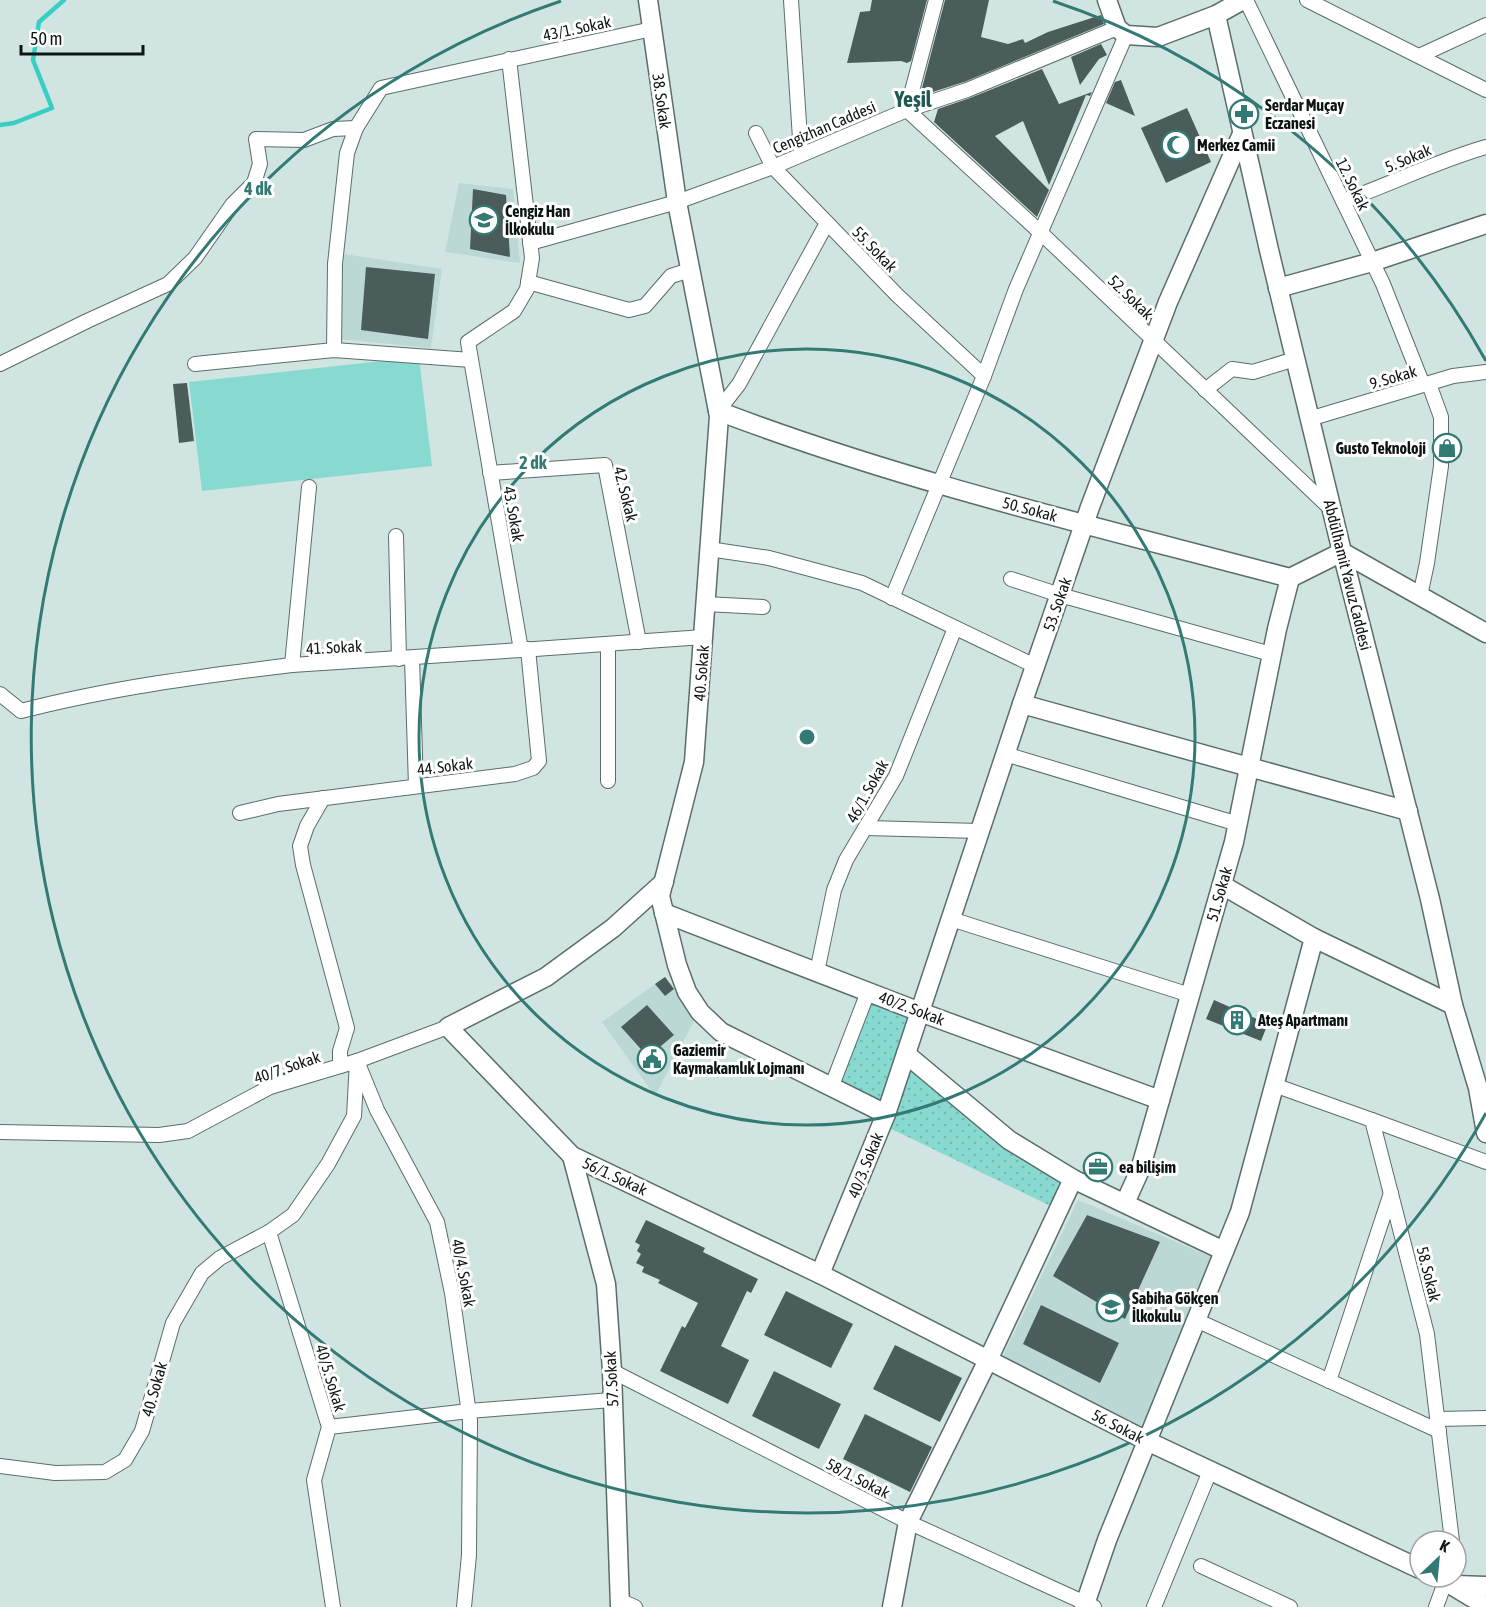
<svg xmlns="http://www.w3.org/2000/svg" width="1486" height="1607" font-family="'Asap Condensed',sans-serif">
<defs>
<pattern id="park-dots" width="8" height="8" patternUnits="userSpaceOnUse" patternTransform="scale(1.5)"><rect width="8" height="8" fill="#88dad1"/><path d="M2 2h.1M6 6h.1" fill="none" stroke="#74bab3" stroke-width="1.8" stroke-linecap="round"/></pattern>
</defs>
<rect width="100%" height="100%" fill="#d0e5e2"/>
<g fill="#bbd8d4">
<path d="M459,183L513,189L520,263L445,252Z"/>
<path d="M344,254L442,269L431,348L338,339Z"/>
<path d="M665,977L695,1019L655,1096L602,1022Z"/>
<path d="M1078,1200L1216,1259L1145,1429L1003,1356Z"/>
</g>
<path fill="#88dad1" d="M419,357L432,466L202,491L189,382Z"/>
<path fill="url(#park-dots)" d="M868,992L920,1012L906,1054L1073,1179L1059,1210L881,1124L886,1114L831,1088Z"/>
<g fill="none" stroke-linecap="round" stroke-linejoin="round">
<path stroke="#37cfc3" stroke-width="4.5" d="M0,125L14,123L52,108L33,60L39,22L64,0"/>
</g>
<g fill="#4b5d5b">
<path d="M872,0H927L911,61L907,63L901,61L847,63L860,12L870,11Z"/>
<path d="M945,0H989L981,37L1008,44L1023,39L1025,43L1048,32L1101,15L1104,24L964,82L920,96Z"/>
<path d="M1101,44L1107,55L1099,59L1080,85L1071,57Z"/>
<path d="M1042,69L1059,104L1092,92L1090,96L1086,95L1049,185L1023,121L995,136L1049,190L1037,217L934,122L938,109L970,98Z"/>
<path d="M1121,80L1135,116L1106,103L1115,82Z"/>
<path d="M1187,108L1211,162L1166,183L1141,128Z"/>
<path d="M473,189L506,195L510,257L470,249Z"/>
<path d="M366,267L435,274L428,339L361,330Z"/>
<path d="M187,383L194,441L179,443L173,384Z"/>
<path d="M665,977L674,989L665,996L655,984Z"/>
<path d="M1214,1000L1257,1019L1260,1017L1269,1021L1261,1041L1206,1019Z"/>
<path d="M647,1005L674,1035L648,1057L621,1027Z"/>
<path d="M1087,1215L1160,1242L1125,1319L1053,1276Z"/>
<path d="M646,1220L705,1248L703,1252L758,1279L751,1293L747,1291L721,1346L749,1360L728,1404L660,1371L682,1326L685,1328L698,1303L658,1283L660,1280L642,1272L644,1267L636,1263L641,1254L637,1251L640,1245L635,1242Z"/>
<path d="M786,1291L853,1324L831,1368L764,1335Z"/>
<path d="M1041,1305L1119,1343L1100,1383L1023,1344Z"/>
<path d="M895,1345L962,1378L940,1422L873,1389Z"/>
<path d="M774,1371L841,1404L819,1449L752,1416Z"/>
<path d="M865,1414L932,1447L910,1492L843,1459Z"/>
</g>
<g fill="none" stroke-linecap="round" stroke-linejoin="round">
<g stroke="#5a6d6b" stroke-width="16">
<g id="street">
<path d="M791,0L801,154"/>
<path d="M936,0L907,110L1041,233L1331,509"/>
<path d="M1246,0L1383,284L1423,385"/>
<path d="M1307,0L1486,90"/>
<path d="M1419,56L1486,25"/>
<path d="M509,59L532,258L527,289L514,311L468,342L521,650L703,637"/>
<path d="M756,133L773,167L897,295L984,376"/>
<path d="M1343,201C1391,184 1437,161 1486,147"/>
<path d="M530,243L677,202L773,167L907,110L967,90L1117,28"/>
<path d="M528,282L629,310L645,306L671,276L690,270"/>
<path d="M334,350L335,264L347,153L356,128L381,88L652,29"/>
<path d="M0,364L87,321L168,284L195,258L232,205L254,183L260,164L256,139L304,140L333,129L356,128"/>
<path d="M195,364L334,350L471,360"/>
<path d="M1205,390L1232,369L1253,372L1295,359"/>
<path d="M718,411L739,384L827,223"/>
<path d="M1309,419L1453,376L1486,372"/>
<path d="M490,473L605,465L639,642"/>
<path d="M309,487L292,665L521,650"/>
<path d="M396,536L399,659"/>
<path d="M709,549L769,558L862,583L1035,666"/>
<path d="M1011,579L1060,595L1271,654"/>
<path d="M1420,596L1427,563L1441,466V417L1429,384"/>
<path d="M892,598L984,376L1016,289L1126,35"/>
<path d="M705,604L763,607"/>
<path d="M412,658L416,786"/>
<path d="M0,694L21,711C110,688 201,676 292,665"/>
<path d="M1005,754L1238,824"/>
<path d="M608,781V644"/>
<path d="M323,798L307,826L300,846L303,865L347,1028L340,1051V1066"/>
<path d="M240,813L278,804L515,774L533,768L539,761L528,649"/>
<path d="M866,828L980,831"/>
<path d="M951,919L1190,995"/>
<path d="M817,972L834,890L846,860L896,776L955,628"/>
<path d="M359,1066L377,1110L437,1222L452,1293L470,1421L469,1555L464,1607"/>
<path d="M1274,1085L1372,1120L1427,1334L1452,1541"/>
<path d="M831,1088L868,992"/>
<path d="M1372,1120L1486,1162"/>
<path d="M0,1132L159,1135L188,1131L270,1087L357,1061L448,1027"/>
<path d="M269,1232L329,1427L314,1480L333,1607"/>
<path d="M1196,1320L1439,1431"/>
<path d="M612,1371L908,1522L1094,1607"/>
<path d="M1329,1381L1391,1193"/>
<path d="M1437,1419L1486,1418"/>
<path d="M329,1427L469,1411L612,1400"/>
<path d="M0,1466L55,1473L105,1472L125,1460L142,1431L173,1323L202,1273L220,1258L269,1232L293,1215L328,1164L354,1116L357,1061"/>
<path d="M1201,1566L1290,1607"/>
<path d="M621,1601L635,1607"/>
<path d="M1154,1607L1210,1471"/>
<path d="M1436,1607L1447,1577"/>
</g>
</g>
<g stroke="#5a6d6b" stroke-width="21">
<g id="secondary">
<path d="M648,0L677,202L719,416L694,762L660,896L677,965L687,992L700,1012L721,1032L886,1114L820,1274"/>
<path d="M1107,0L1117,28L1126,35L1158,37L1216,15L1243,0"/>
<path d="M1216,15L1269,250L1342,552L1430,899L1453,1005L1478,1088L1486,1133"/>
<path d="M1242,134L1168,302L1090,507L1022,704L1408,811"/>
<path d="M1278,288L1372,262L1486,224"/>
<path d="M718,411C904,482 1098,527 1290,578L1342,552L1486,633"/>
<path d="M664,882L613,928L546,977L448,1027L572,1156L820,1274L1147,1441L1420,1569"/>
<path d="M1222,885L1314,938"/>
<path d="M664,913L920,1012L1160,1100"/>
<path d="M906,1054L1009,1140L1073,1179"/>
<path d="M886,1114L1022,704"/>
<path d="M572,1156L606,1284L612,1371L620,1607"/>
<path d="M1125,1203L1140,1170L1234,842L1277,629L1290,578"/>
<path d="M1438,1577L1486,1606"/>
<path d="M1455,1585L1486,1586"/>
<path d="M892,1607L908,1522L988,1360L1073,1179L1224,1251"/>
<path d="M1084,1607L1107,1540L1240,1212L1314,938L1453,1005"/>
</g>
</g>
<use href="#street" stroke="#fff" stroke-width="14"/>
<use href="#secondary" stroke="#fff" stroke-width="18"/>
</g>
<g fill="none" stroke="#337a74" stroke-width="3">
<circle cx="807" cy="737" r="388"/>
<path d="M1486 1113A776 776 0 1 1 561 1M1053 1A776 776 0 0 1 1486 361"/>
</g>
<defs>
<g id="pharmacy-ring" transform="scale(1.5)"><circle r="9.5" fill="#fff" stroke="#337a74" stroke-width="1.5"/><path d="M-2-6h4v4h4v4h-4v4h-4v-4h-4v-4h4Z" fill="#337a74"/></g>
<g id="mosque-ring" transform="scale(1.5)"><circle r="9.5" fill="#fff" stroke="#337a74" stroke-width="1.5"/><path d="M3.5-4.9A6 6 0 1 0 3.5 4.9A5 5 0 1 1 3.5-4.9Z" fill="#337a74"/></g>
<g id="school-ring" transform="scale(1.5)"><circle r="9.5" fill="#fff" stroke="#337a74" stroke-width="1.5"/><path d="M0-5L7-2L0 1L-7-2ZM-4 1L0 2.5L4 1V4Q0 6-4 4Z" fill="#337a74"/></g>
<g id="shop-ring" transform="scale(1.5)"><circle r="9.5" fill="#fff" stroke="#337a74" stroke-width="1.5"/><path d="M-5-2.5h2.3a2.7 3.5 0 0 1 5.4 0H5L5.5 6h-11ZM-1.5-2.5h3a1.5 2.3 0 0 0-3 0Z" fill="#337a74"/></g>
<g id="building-ring" transform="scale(1.5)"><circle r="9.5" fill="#fff" stroke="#337a74" stroke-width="1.5"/><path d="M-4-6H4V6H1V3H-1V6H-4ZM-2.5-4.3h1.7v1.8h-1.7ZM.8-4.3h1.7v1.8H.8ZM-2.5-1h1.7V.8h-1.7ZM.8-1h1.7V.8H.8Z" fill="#337a74"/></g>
<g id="civic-ring" transform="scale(1.5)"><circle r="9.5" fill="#fff" stroke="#337a74" stroke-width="1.5"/><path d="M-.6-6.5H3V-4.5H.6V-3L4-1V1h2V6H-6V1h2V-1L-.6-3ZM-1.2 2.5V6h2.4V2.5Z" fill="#337a74"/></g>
<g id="office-ring" transform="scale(1.5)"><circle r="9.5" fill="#fff" stroke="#337a74" stroke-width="1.5"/><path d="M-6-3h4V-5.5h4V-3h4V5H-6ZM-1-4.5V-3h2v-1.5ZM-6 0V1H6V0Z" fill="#337a74"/></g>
</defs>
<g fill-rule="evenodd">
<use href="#pharmacy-ring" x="1244" y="114"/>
<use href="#mosque-ring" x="1176" y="145"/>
<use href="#school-ring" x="484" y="220"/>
<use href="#shop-ring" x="1447" y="448"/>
<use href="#building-ring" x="1237" y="1020"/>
<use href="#civic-ring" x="652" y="1059"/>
<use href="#office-ring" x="1098" y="1167"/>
<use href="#school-ring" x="1111" y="1307"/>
</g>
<g text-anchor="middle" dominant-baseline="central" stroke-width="6" stroke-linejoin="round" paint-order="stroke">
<g font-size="16" fill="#0d1514" stroke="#fff">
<text transform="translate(577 28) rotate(-12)">43/1. Sokak</text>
<text transform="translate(662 101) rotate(82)">38. Sokak</text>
<text transform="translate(824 127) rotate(-23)">Cengizhan Caddesi</text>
<text transform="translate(1408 158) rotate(-23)">5. Sokak</text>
<text transform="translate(1353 184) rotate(64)">12. Sokak</text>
<text transform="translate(875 249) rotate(46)">55. Sokak</text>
<text transform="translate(1131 297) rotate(44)">52. Sokak</text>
<text transform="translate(1393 377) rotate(-16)">9. Sokak</text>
<text transform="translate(626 494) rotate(76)">42. Sokak</text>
<text transform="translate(1030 509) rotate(15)">50. Sokak</text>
<text transform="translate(514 514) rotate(80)">43. Sokak</text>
<text transform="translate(1348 575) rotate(76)">Abdülhamit Yavuz Caddesi</text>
<text transform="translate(1057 604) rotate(-71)">53. Sokak</text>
<text transform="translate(334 647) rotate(-3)">41. Sokak</text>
<text transform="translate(701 673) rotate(-86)">40. Sokak</text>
<text transform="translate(445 766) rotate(-7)">44. Sokak</text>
<text transform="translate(867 791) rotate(-61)">46/1. Sokak</text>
<text transform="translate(1219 894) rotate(-74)">51. Sokak</text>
<text transform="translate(912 1008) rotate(21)">40/2. Sokak</text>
<text transform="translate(287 1067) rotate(-19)">40/7. Sokak</text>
<text transform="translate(865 1165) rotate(-68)">40/3. Sokak</text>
<text transform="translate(615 1176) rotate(25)">56/1. Sokak</text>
<text transform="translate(464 1273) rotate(79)">40/4. Sokak</text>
<text transform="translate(1429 1274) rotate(76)">58. Sokak</text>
<text transform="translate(331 1378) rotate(73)">40/5. Sokak</text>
<text transform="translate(611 1379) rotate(-93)">57. Sokak</text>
<text transform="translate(154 1389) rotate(-74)">40. Sokak</text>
<text transform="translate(1118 1426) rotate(27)">56. Sokak</text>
<text transform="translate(858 1478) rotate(27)">58/1. Sokak</text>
</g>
<g font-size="16" font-weight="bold" fill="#0d1514" stroke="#fff" text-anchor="start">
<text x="1265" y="105">Serdar Muçay<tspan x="1265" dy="18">Eczanesi</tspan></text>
<text x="1197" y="145">Merkez Camii</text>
<text x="505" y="211">Cengiz Han<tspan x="505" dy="18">İlkokulu</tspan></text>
<text x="1426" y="448" text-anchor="end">Gusto Teknoloji</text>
<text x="1258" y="1020">Ateş Apartmanı</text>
<text x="673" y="1050">Gaziemir<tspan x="673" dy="18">Kaymakamlık Lojmanı</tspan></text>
<text x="1119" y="1167">ea bilişim</text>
<text x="1132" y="1298">Sabiha Gökçen<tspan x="1132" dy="18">İlkokulu</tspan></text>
</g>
<g font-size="22" font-weight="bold" fill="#1f5954" stroke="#fff">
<text x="913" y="99">Yeşil</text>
</g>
</g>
<circle cx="807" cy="737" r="9" fill="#337a74" stroke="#fff" stroke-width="3"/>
<g font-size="18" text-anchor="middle" font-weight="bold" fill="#337a74" stroke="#fff" stroke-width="6" stroke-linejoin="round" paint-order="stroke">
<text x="258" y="195">4 dk</text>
<text x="533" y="469">2 dk</text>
</g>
<g transform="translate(1438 1559) rotate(26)"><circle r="28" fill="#ffffff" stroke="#9ea1a1" stroke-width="1.5"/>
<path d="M0-4.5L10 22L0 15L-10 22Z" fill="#337a74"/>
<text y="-9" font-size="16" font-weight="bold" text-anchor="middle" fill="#0d1514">K</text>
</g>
<path d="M21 45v9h122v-9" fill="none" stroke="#0d1514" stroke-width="3"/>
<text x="30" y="45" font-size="18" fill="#0d1514" stroke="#ffffff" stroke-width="4.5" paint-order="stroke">50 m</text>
</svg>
